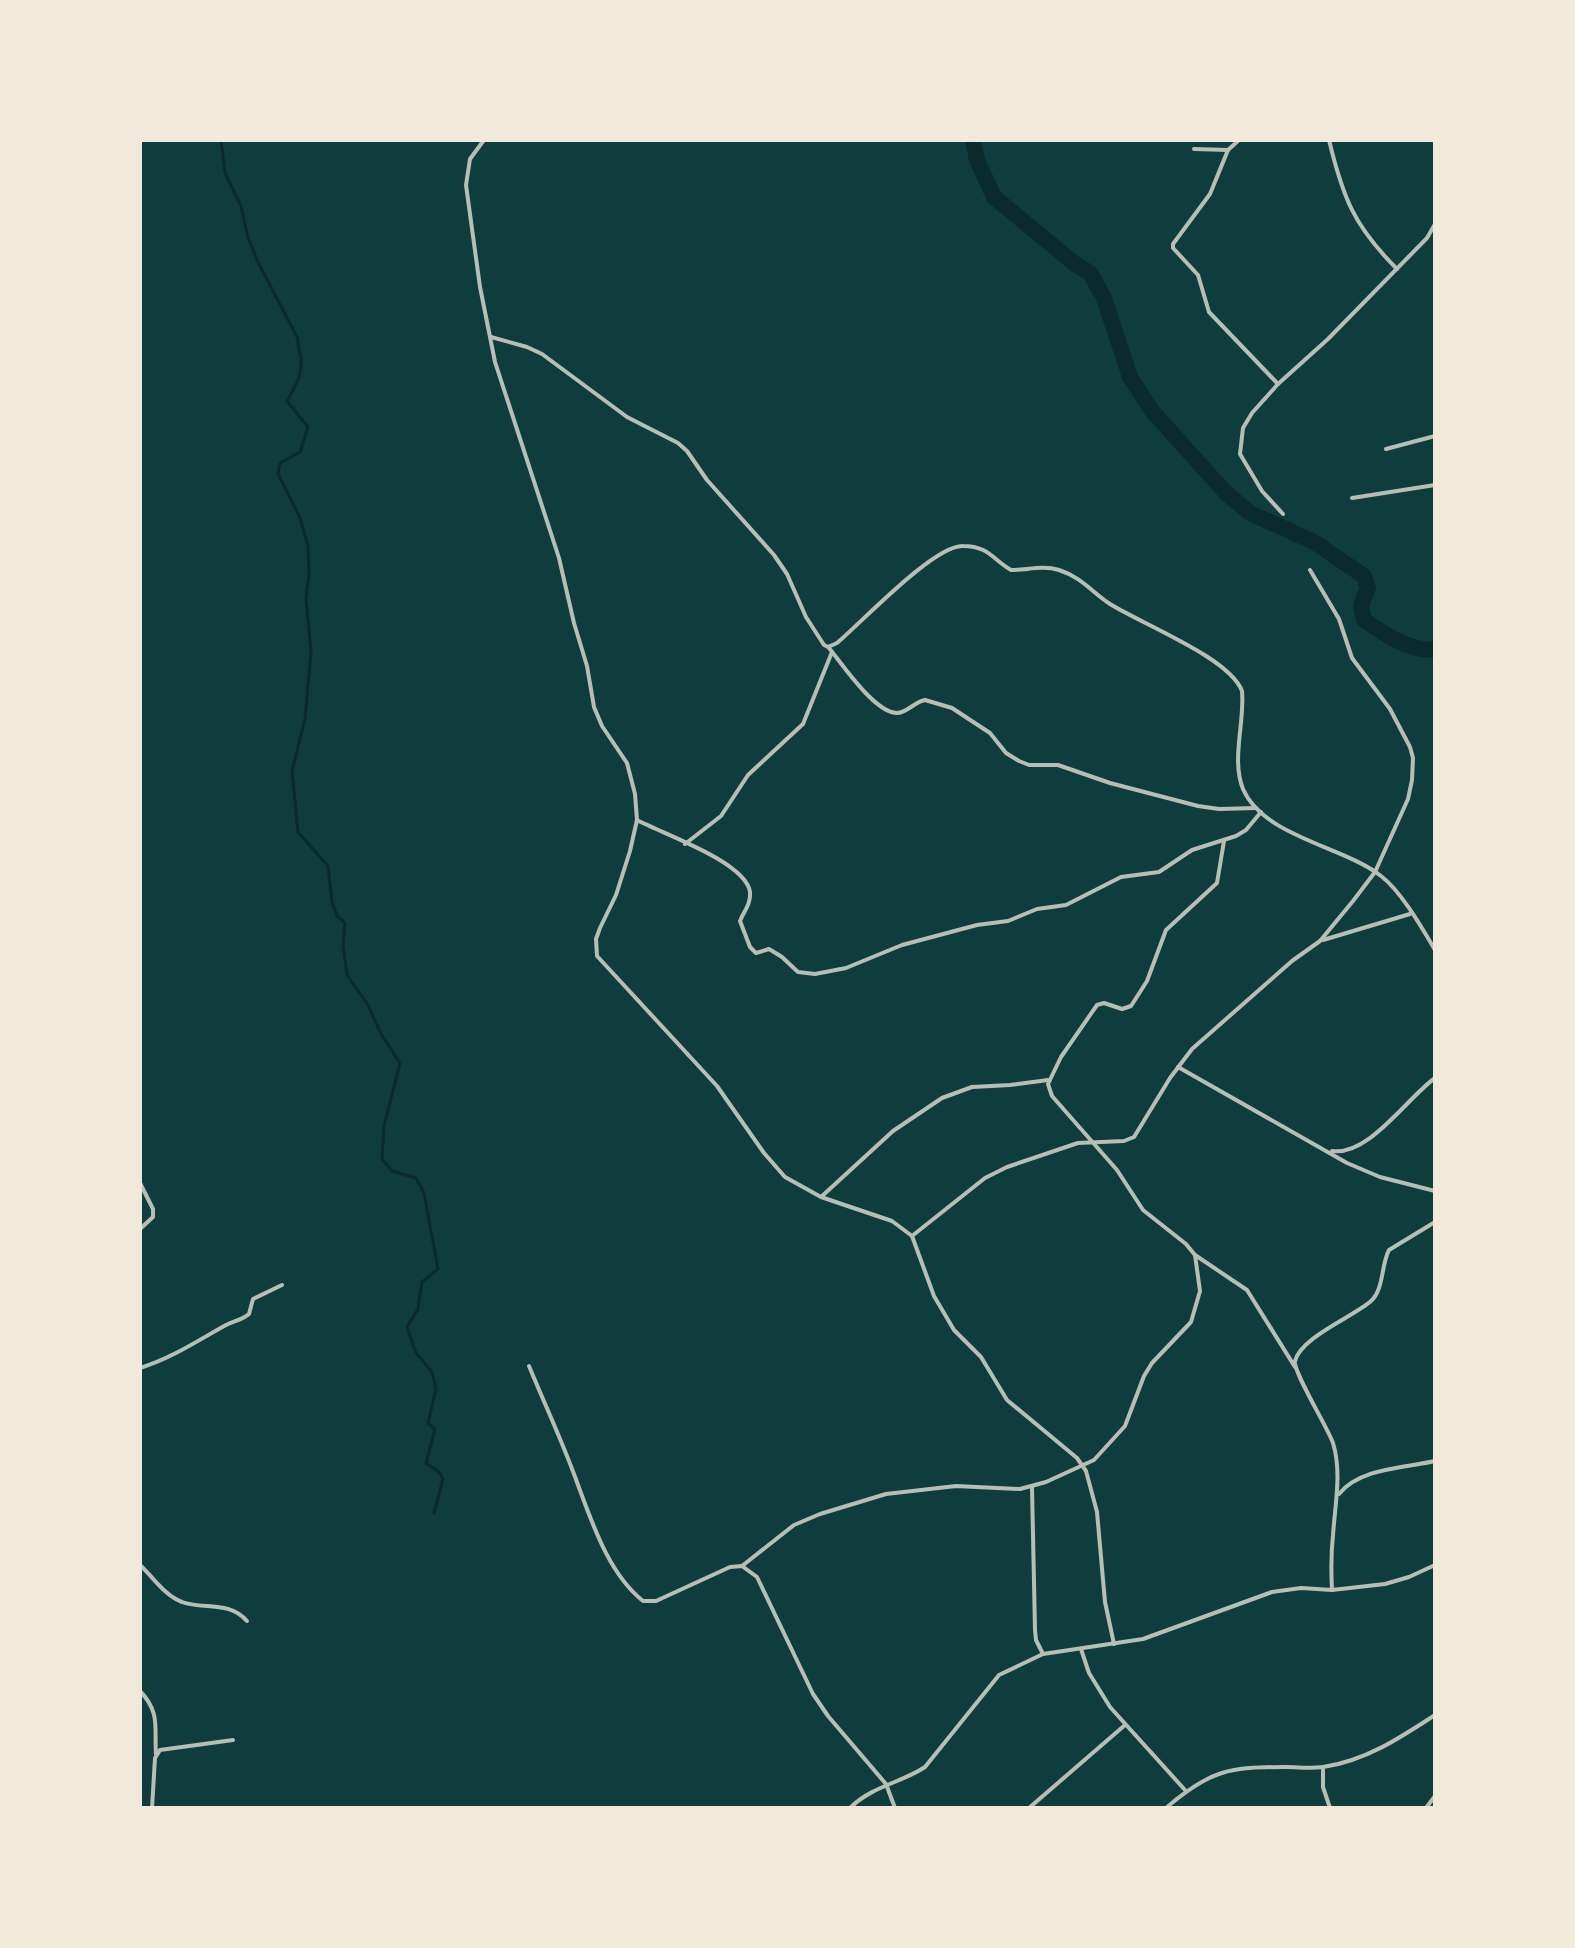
<svg xmlns="http://www.w3.org/2000/svg" width="1575" height="1948" font-family="'Open Sans',sans-serif">
<rect width="100%" height="100%" fill="#0f3d3e"/>
<g fill="none" stroke-linecap="round" stroke-linejoin="round">
<path stroke="#0a2a2b" stroke-width="3" d="M221,140L225,173L241,206L248,238L258,262L298,339C297,346 300,351 301,358C303,374 295,387 287,401L308,427L300,452L280,463L278,474L300,518L308,546L309,573L306,599L311,652L305,719L292,771L298,832L328,866L332,902L337,916L345,923L343,946L347,975L368,1005L381,1034L400,1063L384,1126L382,1159L392,1171L416,1178L424,1193L438,1269L422,1282L418,1309L407,1327L416,1353L432,1372L436,1389L428,1423L435,1429L426,1463L440,1473L443,1479L434,1513"/>
<path stroke="#0a2a2b" stroke-width="16" d="M973,140L977,160L994,197L1075,264L1090,273L1104,298L1130,377L1152,411L1226,493L1250,513L1314,542L1364,576L1368,588L1361,605L1364,620C1383,633 1411,653 1435,649"/>
<g stroke="#b8beb3" stroke-width="4">
<path d="M484,140L470,159L466,185L480,287L495,362L559,558L574,623L587,666L594,707L602,726L627,763L635,794L637,820L630,851L616,895L600,928L596,939L597,956L717,1086L764,1153L785,1177L821,1197L892,1221L912,1236L934,1296L954,1330L981,1357L1007,1400L1077,1458L1086,1471L1097,1512L1105,1602L1114,1644"/>
<path d="M1329,140C1343,198 1354,226 1397,269"/>
<path d="M1194,149L1228,150L1239,140"/>
<path d="M1228,150L1210,194L1173,244V248L1198,275L1209,312L1278,384"/>
<path d="M491,337L527,347L542,354L627,417L678,443L687,451L707,480L774,555L787,574L806,617L824,645L828,647L837,643C862,622 934,545 963,546C989,546 993,560 1011,570C1027,570 1043,565 1059,570C1081,577 1092,592 1110,604C1142,624 1230,658 1242,691C1245,722 1231,759 1243,789C1264,837 1343,846 1381,876C1401,891 1422,928 1435,950"/>
<path d="M1386,449L1435,436"/>
<path d="M1352,498L1435,485"/>
<path d="M1283,514L1262,491L1240,454L1243,428L1252,413L1278,384L1328,339L1427,238L1435,224"/>
<path d="M829,648C842,664 875,713 897,713C907,713 914,702 925,700L952,708L990,733L1006,753L1019,761L1029,765H1058L1110,783L1198,806L1219,809L1256,808"/>
<path d="M637,820C663,834 746,862 750,892C751,904 744,911 740,921L750,947L756,953L769,949L782,957L798,972L815,974L846,968L902,945L977,925L1008,921L1037,909L1066,905L1121,877L1159,872L1192,850L1236,836L1246,830L1261,812"/>
<path d="M685,844L721,816L748,775L803,724L832,652"/>
<path d="M1323,940L1410,914"/>
<path d="M1178,1067L1347,1163L1380,1177L1435,1191"/>
<path d="M1332,1151C1369,1156 1407,1098 1435,1078"/>
<path d="M140,1183L153,1209V1217L140,1229"/>
<path d="M821,1197L893,1131L942,1098L972,1087L1010,1085L1048,1080"/>
<path d="M912,1236L985,1178L1007,1167L1078,1143L1124,1141L1134,1137L1170,1078L1192,1049L1292,961L1320,941L1353,901L1375,872L1408,799L1412,780L1413,758L1410,747L1390,709L1352,658L1339,619L1310,570"/>
<path d="M1195,1255L1247,1290L1295,1367"/>
<path d="M529,1366C545,1405 564,1445 578,1485C593,1525 609,1574 643,1601H656L730,1567L742,1566L757,1577L813,1694L828,1716L886,1784L895,1808"/>
<path d="M140,1368C172,1358 197,1341 226,1325C234,1321 242,1320 249,1314L253,1299L282,1285"/>
<path d="M1032,1487L1035,1630L1036,1640L1043,1654"/>
<path d="M1339,1494C1360,1468 1404,1468 1435,1461"/>
<path d="M140,1565C153,1577 165,1596 182,1602C203,1610 229,1600 247,1621"/>
<path d="M742,1566L794,1525L820,1514L886,1494L956,1486L1020,1489L1046,1482L1094,1460L1125,1426L1144,1376L1152,1363L1191,1322L1200,1291L1195,1255L1186,1244L1143,1210L1117,1170L1052,1096L1048,1084L1061,1057L1097,1005L1104,1003L1122,1009L1131,1006L1147,981L1166,930L1217,883L1224,841"/>
<path d="M1332,1590C1331,1571 1331,1553 1333,1535C1335,1505 1342,1472 1333,1443C1328,1428 1292,1370 1295,1361C1301,1337 1353,1317 1371,1301C1384,1289 1381,1265 1389,1250L1435,1222"/>
<path d="M1081,1649L1089,1673L1110,1707L1185,1790"/>
<path d="M140,1691C161,1713 154,1728 156,1754"/>
<path d="M1323,1767V1787L1330,1808"/>
<path d="M152,1808L155,1758L160,1750L233,1740"/>
<path d="M850,1808C872,1786 901,1783 925,1767L999,1675L1043,1654L1143,1639L1272,1592L1301,1588L1332,1590L1385,1584L1409,1577L1435,1565"/>
<path d="M1029,1808L1125,1725"/>
<path d="M1166,1808C1210,1770 1229,1767 1286,1767C1298,1767 1311,1769 1323,1767C1365,1761 1400,1738 1435,1715"/>
<path d="M1426,1808L1435,1796"/>
</g>
</g>
<rect width="1575" height="1948" fill="none" stroke="#f1e9da" stroke-width="284"/>
</svg>
